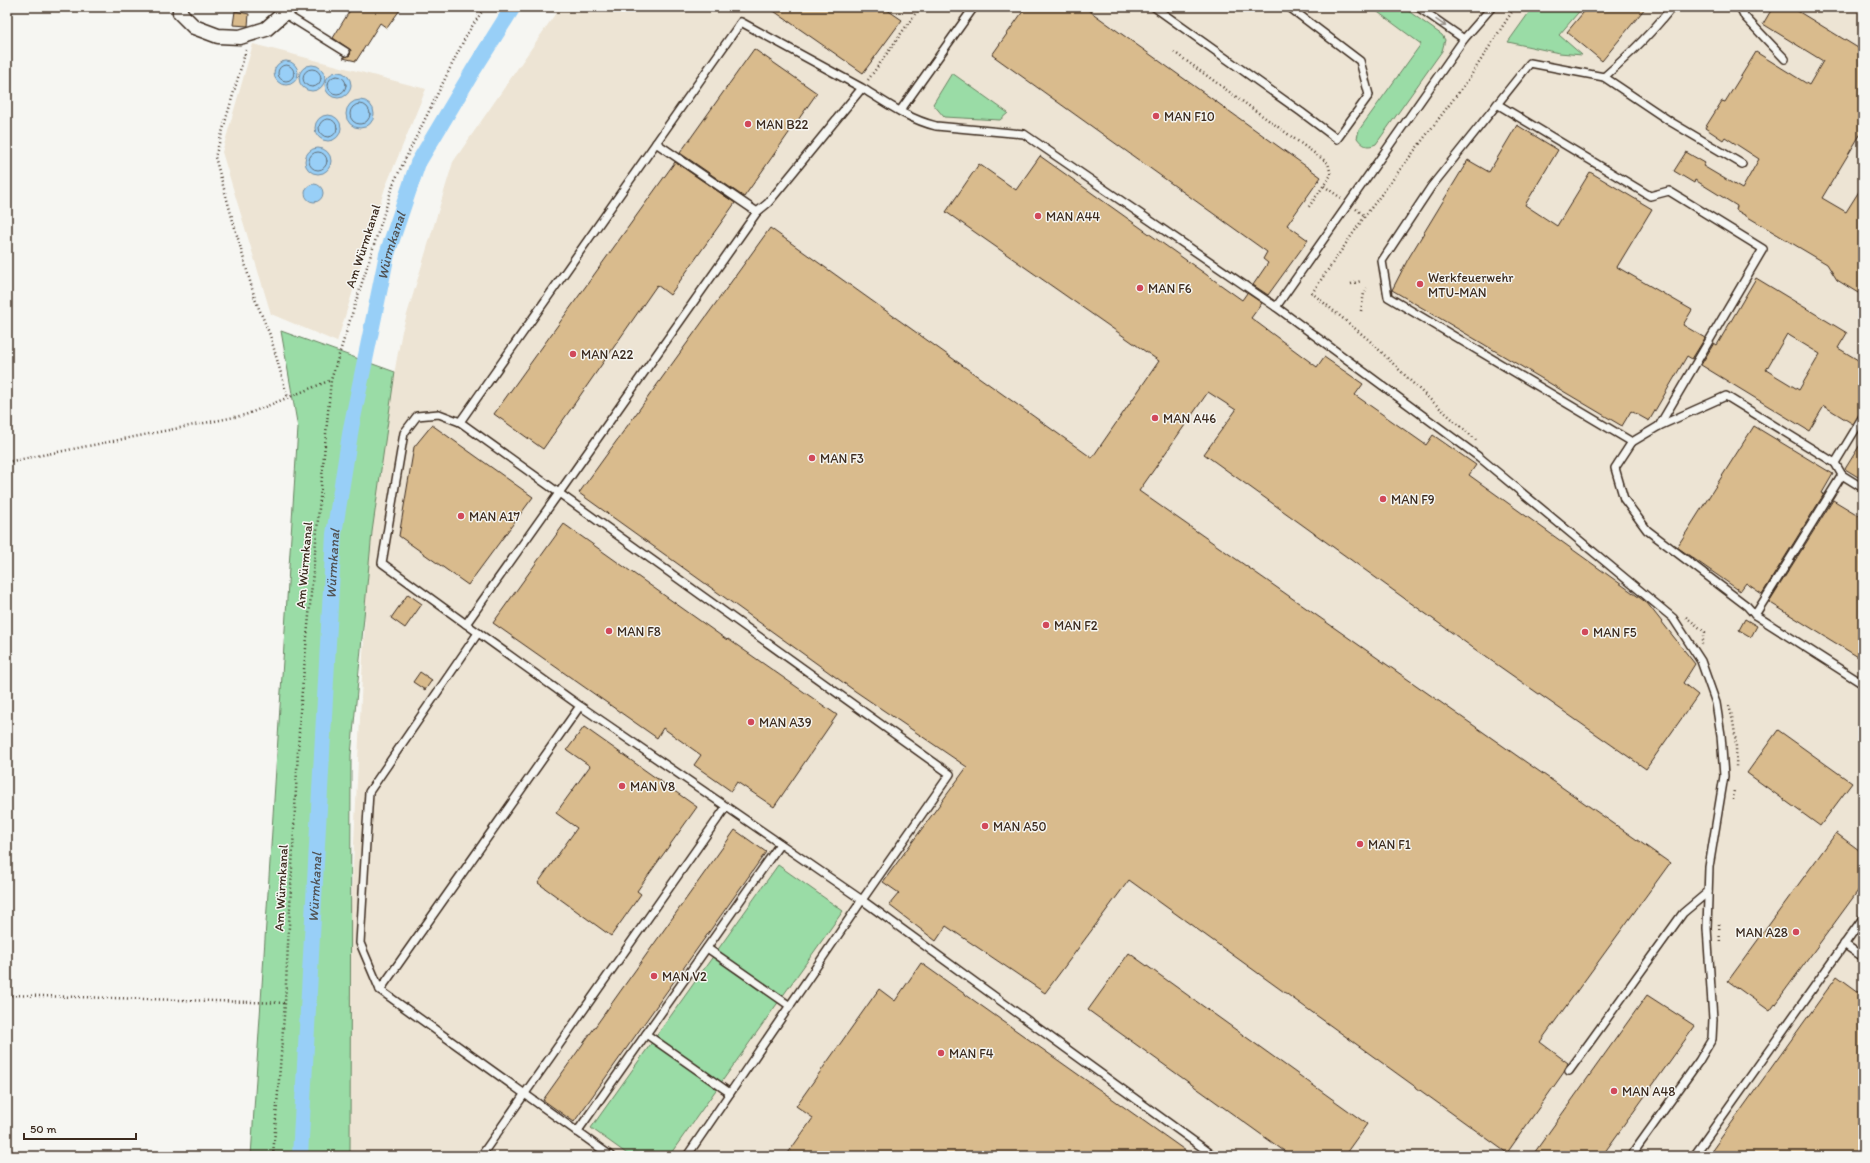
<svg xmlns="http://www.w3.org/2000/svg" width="1870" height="1163" font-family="Itim,sans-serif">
<rect width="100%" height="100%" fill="#f6f6f2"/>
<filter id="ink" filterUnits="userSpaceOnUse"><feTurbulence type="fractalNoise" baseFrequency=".025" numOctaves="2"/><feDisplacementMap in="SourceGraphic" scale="8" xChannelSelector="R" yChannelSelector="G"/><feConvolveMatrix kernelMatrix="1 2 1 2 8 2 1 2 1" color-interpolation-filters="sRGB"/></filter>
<g filter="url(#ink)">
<g fill="#ede4d4">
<path d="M560,7H1863V1156H339L367,573L380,450L402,331L453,162Z"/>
<path d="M253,44L426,89L385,188L337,342L271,314L222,152Z"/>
</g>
<g fill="#9adca6" stroke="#6a8362">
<path d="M1371,7L1404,8L1442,35L1445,40L1442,51L1437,58L1376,144C1367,148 1363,146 1357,138L1359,130L1421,44Z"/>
<path d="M1533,7H1583L1559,35L1582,55L1559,53L1508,42Z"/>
<path d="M952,73L1008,113L1000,120L944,117L933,104Z"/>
<path d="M281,331L395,372L372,532L351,755L350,1156H251L298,428Z"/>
<path d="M778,865L843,911L669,1156H630L591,1128Z"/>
</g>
<g fill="#98cff7" stroke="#738da0">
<circle cx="286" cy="73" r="12"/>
<circle cx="312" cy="78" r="13"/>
<circle cx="338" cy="85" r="13"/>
<circle cx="360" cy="114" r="14"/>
<circle cx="328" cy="128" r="13"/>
<circle cx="318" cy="161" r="13"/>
<circle cx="314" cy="193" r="9"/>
</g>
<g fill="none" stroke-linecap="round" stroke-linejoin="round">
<g stroke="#606c75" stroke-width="1">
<circle cx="286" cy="73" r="8"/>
<circle cx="312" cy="78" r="9"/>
<circle cx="337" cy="85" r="9"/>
<circle cx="360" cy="114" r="10"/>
<circle cx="328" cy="128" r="9"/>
<circle cx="318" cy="161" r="9"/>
</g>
<path stroke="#98cff7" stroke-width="16" id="s1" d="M300,1156L334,534L351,428L387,254L418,163L474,69L513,7"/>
</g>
<g fill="#d9bb8d" stroke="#3b2a1e" fill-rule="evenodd">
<path d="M352,7H402L387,28L380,23L356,61L343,58L350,55L351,50L333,38Z"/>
<path d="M768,7H883L902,20L863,73Z"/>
<path d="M1026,7H1084L1321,177L1287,225L1308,240L1268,295L1253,285L1268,263L1263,259L1267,252L992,55Z"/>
<path d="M1588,7H1646L1602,61L1567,32Z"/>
<path d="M1773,7H1791L1863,51V130L1822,198L1846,212L1863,185V296L1837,280L1827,264L1736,210L1737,206L1695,180L1694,183L1674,171L1686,152L1705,163L1703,166L1742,189L1759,159L1725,137L1723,140L1705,128L1722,101L1725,102L1756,52L1809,85L1823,61L1763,24Z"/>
<path d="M235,11L249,14L248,26L233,25Z"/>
<path d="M754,49L817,93L744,197L680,153Z"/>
<path d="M1517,125L1558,150L1525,205L1557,226L1590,172L1652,209L1617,267L1692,310L1683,325L1705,338L1692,359L1687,356L1649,421L1631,411L1622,426L1392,290L1408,259L1468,160L1489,172Z"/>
<path d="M1040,156L1242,300L1247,293L1262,303L1251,318L1317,367L1324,357L1363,384L1355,395L1426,445L1433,435L1476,465L1469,475L1647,603L1695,664L1683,683L1698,695L1646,769L1476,650L1204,454L1236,410L1208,392L1139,491L1670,863L1540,1042L1568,1063L1564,1072L1507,1153L1129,880L1045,993L946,926L936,941L889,905L899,893L883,882L967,767L855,691L579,493L770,228L1092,458L1159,361L946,212L979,164L1016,190Z"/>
<path d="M675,162L735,203L670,295L657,285L543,449L494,414Z"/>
<path d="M1756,278L1847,333L1838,348L1863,363V412L1859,414L1853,424L1824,406L1809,431L1701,365L1714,343L1717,345ZM1787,334L1820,354L1799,390L1766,370Z"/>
<path d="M432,425L533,497L468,585L399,536L414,447Z"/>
<path d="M1754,426L1833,474L1822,493L1824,494L1762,594L1746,583L1740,591L1677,547Z"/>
<path d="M1863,440V480L1845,469Z"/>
<path d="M1833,500L1863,518V660L1769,602Z"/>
<path d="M564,524L727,640L728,639L837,715L774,807L737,782L731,791L694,765L701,755L663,728L657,738L493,623Z"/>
<path d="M408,594L422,604L405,628L391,618Z"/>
<path d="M1745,619L1757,626L1751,637L1739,630Z"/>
<path d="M420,672L432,680L425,690L413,682Z"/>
<path d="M584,727L697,807L637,891L641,894L611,936L538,883L577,828L556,813L590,766L567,750Z"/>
<path d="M1778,730L1852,783L1820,826L1747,773Z"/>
<path d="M735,830L766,852L574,1122L543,1100Z"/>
<path d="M1836,833L1863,853V884L1770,1011L1728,981Z"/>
<path d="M1129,953L1367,1124L1344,1156H1291L1088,1010Z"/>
<path d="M921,963L1193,1156H786L813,1118L796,1106L879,989L895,1001Z"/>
<path d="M1837,976L1863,995V1156H1708Z"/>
<path d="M1647,995L1695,1026L1602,1156H1532Z"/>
</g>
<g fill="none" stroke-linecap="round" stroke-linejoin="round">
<g stroke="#3b2a1e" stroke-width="10">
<g id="service">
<path d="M1154,7L1301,112L1337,139L1369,95L1360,61L1289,7"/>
<path d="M1418,7L1464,39"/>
<path d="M1740,7L1745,17L1785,59"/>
<path d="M285,14L346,52"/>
<path d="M1604,77C1629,55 1652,33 1672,7"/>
<path d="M862,88L741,22L460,422L559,493L757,212L768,203L862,88C886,103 908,119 936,126L1024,134L1276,307L1464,39L1492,7"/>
<path d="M1497,104L1650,196L1669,191L1763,249L1659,426"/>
<path d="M900,111L974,7"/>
<path d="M656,143L757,212"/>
<path d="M1742,164L1671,122L1604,77L1530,63L1431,187L1382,261L1388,297L1632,442L1659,426L1726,396L1835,463L1842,475L1863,488"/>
<path d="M1276,307L1479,457L1673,618L1701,661L1716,703L1721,735L1724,776L1709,867L1707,928L1713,1019L1712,1039L1699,1061L1631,1156"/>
<path d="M460,422L439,414L417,416L404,433L382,563L466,624"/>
<path d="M1632,442L1615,468L1624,499L1647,530L1747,606L1755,615"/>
<path d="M1835,463L1863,417"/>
<path d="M1842,475L1755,615L1863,684"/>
<path d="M580,706L862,900L950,774L559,493L466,624L580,706L380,990L611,1156"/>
<path d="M1844,944L1863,957"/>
<path d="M707,948L790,1006"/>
<path d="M380,990L360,943L369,792L478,633"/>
<path d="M646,1034L730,1093"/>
<path d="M1569,1071L1683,913L1708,892"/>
<path d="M577,1132L780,844"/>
<path d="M481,1156L726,807"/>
<path d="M687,1156L862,900L1214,1156"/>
<path d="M1694,1156L1863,918"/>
</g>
</g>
<g stroke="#3b2a1e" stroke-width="17">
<path id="minor" d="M180,7V13L194,27L218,36L240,37L266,29L291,7"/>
</g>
<g stroke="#3b2a1e" stroke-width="2.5" stroke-dasharray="1 3" stroke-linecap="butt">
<path d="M246,50L215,157L255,299L270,335L288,398"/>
<path d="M1174,52L1328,163L1331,175L1308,208"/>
<path d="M868,80L920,7"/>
<path d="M1324,186L1341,198"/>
<path d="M1356,209L1365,216"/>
<path d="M1351,284L1361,281"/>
<path d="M1361,311L1364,293L1367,288"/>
<path d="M1476,440L1424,394L1369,340L1312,293L1365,216L1468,80L1515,7"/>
<path d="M7,462L245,415L331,380"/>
<path d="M1686,617L1705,632L1702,644"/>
<path d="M1729,706C1735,725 1737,747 1736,768"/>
<path d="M1733,800L1734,789"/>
<path d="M1719,924L1720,943"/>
<path d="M7,995L285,1003"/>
<path d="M273,1156L285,1003L300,712L331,380L394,182L467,34L485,7"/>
</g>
<use href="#service" stroke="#f6f6f2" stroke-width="7"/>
<use href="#minor" stroke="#f6f6f2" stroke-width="14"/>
</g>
<defs><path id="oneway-shaft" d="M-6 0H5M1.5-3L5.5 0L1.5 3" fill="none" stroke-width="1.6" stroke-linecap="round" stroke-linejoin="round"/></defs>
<use stroke="#989088" href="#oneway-shaft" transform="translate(1441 23) rotate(35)"/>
</g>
<g fill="#d1495b" stroke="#f6f6f2" stroke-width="1.5">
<circle cx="1156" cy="116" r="4"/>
<circle cx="748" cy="124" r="4"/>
<circle cx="1038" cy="216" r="4"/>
<circle cx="1420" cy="284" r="4"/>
<circle cx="1140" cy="288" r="4"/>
<circle cx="573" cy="354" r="4"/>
<circle cx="1155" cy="418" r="4"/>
<circle cx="812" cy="458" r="4"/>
<circle cx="1383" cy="499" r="4"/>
<circle cx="461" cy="516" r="4"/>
<circle cx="1046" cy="625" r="4"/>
<circle cx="609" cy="631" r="4"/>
<circle cx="1585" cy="632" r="4"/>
<circle cx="751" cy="722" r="4"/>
<circle cx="622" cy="786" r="4"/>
<circle cx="985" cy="826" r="4"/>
<circle cx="1360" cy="844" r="4"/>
<circle cx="1796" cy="932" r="4"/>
<circle cx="654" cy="976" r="4"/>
<circle cx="941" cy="1053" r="4"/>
<circle cx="1614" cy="1091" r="4"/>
</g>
<g text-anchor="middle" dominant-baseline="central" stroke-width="3" stroke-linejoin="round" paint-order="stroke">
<g font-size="13" fill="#3b2a1e" stroke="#f6f6f2" text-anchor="start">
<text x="1164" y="116">MAN F10</text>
<text x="756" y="124">MAN B22</text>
<text x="1046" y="216">MAN A44</text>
<text x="1428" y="277">Werkfeuerwehr<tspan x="1428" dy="15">MTU-MAN</tspan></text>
<text x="1148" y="288">MAN F6</text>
<text x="581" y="354">MAN A22</text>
<text x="1163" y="418">MAN A46</text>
<text x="820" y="458">MAN F3</text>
<text x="1391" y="499">MAN F9</text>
<text x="469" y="516">MAN A17</text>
<text x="1054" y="625">MAN F2</text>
<text x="617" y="631">MAN F8</text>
<text x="1593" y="632">MAN F5</text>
<text x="759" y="722">MAN A39</text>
<text x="630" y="786">MAN V8</text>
<text x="993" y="826">MAN A50</text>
<text x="1368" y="844">MAN F1</text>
<text x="1788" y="932" text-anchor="end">MAN A28</text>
<text x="662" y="976">MAN V2</text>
<text x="949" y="1053">MAN F4</text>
<text x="1622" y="1091">MAN A48</text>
</g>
<g font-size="13" fill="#3b2a1e" stroke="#f6f6f2">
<text transform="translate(363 246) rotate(-72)">Am Würmkanal</text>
<text transform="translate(304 565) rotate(-85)">Am Würmkanal</text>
<text transform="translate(281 888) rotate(-87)">Am Würmkanal</text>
</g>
<g font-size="14" font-style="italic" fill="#525354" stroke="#f6f6f2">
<text stroke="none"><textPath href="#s1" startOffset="917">Würmkanal</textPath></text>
<text stroke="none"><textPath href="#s1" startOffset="593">Würmkanal</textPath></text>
<text stroke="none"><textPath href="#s1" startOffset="269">Würmkanal</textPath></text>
</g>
</g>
<rect width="1870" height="1163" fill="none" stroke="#f6f6f2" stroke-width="24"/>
<rect x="12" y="12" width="1846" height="1139" fill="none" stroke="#3b2a1e" stroke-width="1.5" filter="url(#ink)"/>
<path d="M24 1133v6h112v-6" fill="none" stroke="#3b2a1e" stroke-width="2"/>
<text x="30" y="1133" font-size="12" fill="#3b2a1e" stroke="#f6f6f2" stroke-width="3" paint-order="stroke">50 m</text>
</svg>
